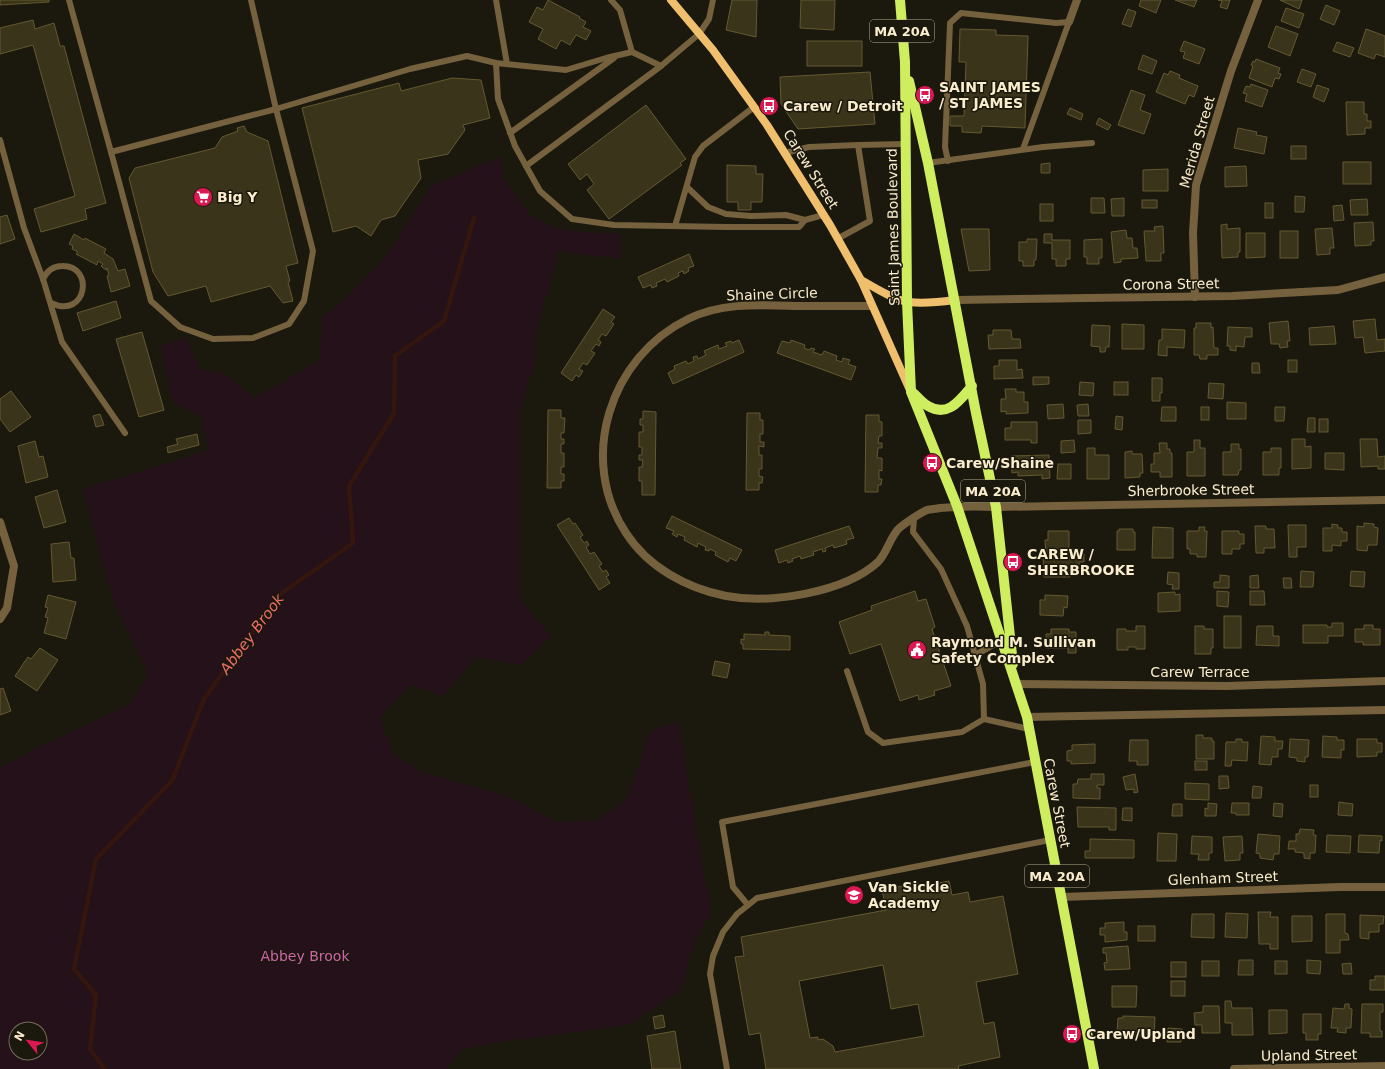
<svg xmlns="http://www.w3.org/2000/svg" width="1385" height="1069" font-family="'DejaVu Sans',sans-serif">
<rect width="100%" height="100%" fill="#1b180d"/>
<path fill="#241119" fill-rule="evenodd" d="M499,157L503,177L530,215L554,228L581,232L620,234V259L558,251L536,331L535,360L520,409V599L550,635L522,665L476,657L443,696L410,685L380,718L392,754L421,772L508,796L557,822L597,820L628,798L651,730L679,721L682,746L710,911L691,950L681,990L628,1025L501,1042L460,1050L447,1069H0V768L39,747L131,704L148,674L114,602L83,489L209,450L202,417L173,402L161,346L186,337L200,370L224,373L255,398L320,360L322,318L347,297L388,254L431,186ZM16,1029H40V1053H16Z"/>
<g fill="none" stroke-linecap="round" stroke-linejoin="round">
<path stroke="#34160d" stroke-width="4.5" d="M105,1069L90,1049L96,995L74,969L96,859L172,781L204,699L279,595L353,543L349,486L394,413L395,356L444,321L474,218"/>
</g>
<g fill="#3a341b" stroke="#645930" fill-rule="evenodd">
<path d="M0,0H49V2L0,5Z"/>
<path d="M548,0L580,17L579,18L586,22L583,27L591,31L586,40L576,35L570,45L561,40L556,49L538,39L543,29L529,22L537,7L543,10Z"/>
<path d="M732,0H757L756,37L726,30Z"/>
<path d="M801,0H835L834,30L800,28Z"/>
<path d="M1141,0H1161L1156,13L1139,6Z"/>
<path d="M1175,0H1197L1194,7Z"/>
<path d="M1218,0H1230L1227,9L1220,7L1222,1Z"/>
<path d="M1280,0H1302L1299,9Z"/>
<path d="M1326,5L1340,11L1334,25L1320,19Z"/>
<path d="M1286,8L1304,14L1299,28L1281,21Z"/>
<path d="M1128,9L1136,12L1131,27L1122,24Z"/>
<path d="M33,20L35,29L54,23L60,46H64L106,203L85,209L87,219L41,232L34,209L75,196L33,45L0,54V28Z"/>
<path d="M1276,26L1298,34L1290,56L1268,47Z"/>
<path d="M960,29L996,30V35L1028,36L1025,128L982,126L981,133L962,132V126H950V116H964L966,62H959Z"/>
<path d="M1366,29L1385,36V57L1376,54L1374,59L1358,53Z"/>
<rect x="807" y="41" width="55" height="25"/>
<path d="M1184,41L1205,49L1199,64L1183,58L1185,52L1180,51Z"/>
<path d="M1337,42L1354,48L1350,57L1333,51Z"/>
<path d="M1143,55L1157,61L1152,74L1138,69Z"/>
<path d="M1256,59L1280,68L1278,73L1281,74L1279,79L1275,78L1272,87L1249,78L1253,66L1251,65L1253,61L1255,62Z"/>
<path d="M1302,69L1316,74L1311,87L1297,82Z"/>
<path d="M1170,71L1180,75L1179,78L1198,86L1194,97L1189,95L1185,104L1156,92L1164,73L1168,75Z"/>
<path d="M870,72L875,124L798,129L781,104L780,77Z"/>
<path d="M452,78L481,80L490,118L463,125L465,130L448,154L418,160L421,178L395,216L381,220L371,236L356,226L333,232L302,108L399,83L401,91Z"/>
<path d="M1251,84L1268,90L1262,107L1245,101L1247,94L1243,93L1246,86L1250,87Z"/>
<path d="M1317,85L1329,89L1324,102L1313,97Z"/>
<path d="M1131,90L1145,95L1140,110L1151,114L1144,134L1118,125Z"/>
<path d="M1346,102H1364V114H1367V121H1371V128H1365V134L1347,135Z"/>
<path d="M646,105L686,159L680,163L682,165L609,219L587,190L594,184L587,174L580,180L568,164Z"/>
<path d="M1070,108L1083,114L1081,120L1067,114Z"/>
<path d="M1099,118L1111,125L1108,130L1096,124Z"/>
<path d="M244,126L247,132L268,141L298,263L286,266L290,281L288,282L293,301L283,303L270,286L211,302L206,286L168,296L153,272L129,178L135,168L215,148L222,137L238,131L237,128Z"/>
<path d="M1238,128L1257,132L1256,135L1267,137L1264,154L1234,148Z"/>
<rect x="1291" y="146" width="15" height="13"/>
<rect x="1343" y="162" width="28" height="22"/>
<path d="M1050,163V173H1041V164Z"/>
<path d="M727,165L756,166V174H763L762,202H751V210H738V202H727Z"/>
<path d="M1246,166L1247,186L1225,187V167Z"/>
<path d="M1168,169V191H1143V170Z"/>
<path d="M1295,196L1305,197L1304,212H1295Z"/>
<path d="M1091,198H1104L1105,213H1091Z"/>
<path d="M1124,198V216H1112L1111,199Z"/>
<path d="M1367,199L1368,215H1351L1350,200Z"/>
<rect x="1142" y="200" width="15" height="8"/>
<rect x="1265" y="203" width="8" height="15"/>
<rect x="1040" y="204" width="13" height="17"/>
<path d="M1342,205L1344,220L1334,221L1333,206Z"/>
<path d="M7,215L15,239L0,244V217Z"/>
<path d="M1373,222L1374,241H1371V245L1355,246L1354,223Z"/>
<path d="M1227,224V229L1240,228V252H1238V257L1222,258L1221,225Z"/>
<path d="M1163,226L1164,253H1161V261H1146L1144,231H1155L1154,227Z"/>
<path d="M1332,228L1334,248H1330V254L1317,255L1315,229Z"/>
<path d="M961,229H989L990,270L969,271Z"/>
<path d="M1126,230L1127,238H1132L1133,248H1137L1138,258L1121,259V262L1114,263L1111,232Z"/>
<rect x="1280" y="231" width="18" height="27"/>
<path d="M1246,233H1265V257L1246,258Z"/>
<path d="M74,234L84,240L85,238L106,249L104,253L113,259L118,271L125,269L130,286L111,292L107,276L109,275L107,268L106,270L101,266L103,264L98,261L97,265L76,254L78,252L72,249L73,246L69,244Z"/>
<path d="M1044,234H1052V240H1070V259H1066V266H1056V259H1052V243H1044Z"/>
<path d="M1027,239H1037L1036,260H1034V266H1023V261H1019V242H1027Z"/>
<path d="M1102,239V258H1099V264H1087V257H1084V240Z"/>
<path d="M689,254L694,266L688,268L689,271L684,274L683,271L678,273L679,276L667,282L665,279L656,283L657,286L652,288L651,285L643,288L638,277Z"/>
<path d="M116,301L121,318L83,331L77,313Z"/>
<path d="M603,309L615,317L611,322L614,324L606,336L602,334L598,340L601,342L599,346L596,344L591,351L595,353L587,365L583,363L579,369L583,371L579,377L576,375L572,381L561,373Z"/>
<path d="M1375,319L1377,340L1385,339V351L1365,353L1363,337L1355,338L1353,321Z"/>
<path d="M1288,321L1290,341H1287L1288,347L1280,348L1279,344H1271L1269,323Z"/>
<path d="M1196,323H1211V328L1213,327L1214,348H1218V355H1207V359H1200L1199,355H1194V328H1196Z"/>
<path d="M1122,324L1144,325V349H1122Z"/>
<path d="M1092,325L1110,326L1109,347H1106L1105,352H1100V347L1091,346Z"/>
<path d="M1334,326L1336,344L1310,345L1309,328Z"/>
<path d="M1228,327L1252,328V337H1245L1244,347L1236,346V351L1230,350V346H1227Z"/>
<path d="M1162,329L1185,330L1184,348L1167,347V356L1158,355L1159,340H1162Z"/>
<path d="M993,330H1011L1012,339H1020L1021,348L989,349L988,335H993Z"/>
<path d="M142,332L164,410L139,417L116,339Z"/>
<path d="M739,340L744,352L673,384L668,373L675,369L674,366L686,361L688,364L694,361L693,357L697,356L698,359L706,355L704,351L718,345L719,349L727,346L725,343L731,341L732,343Z"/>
<path d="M791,340L805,345L804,348L809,350L811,348L815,349L813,352L822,355L824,351L837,356L836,360L842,362L843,358L850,360L848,364L856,367L851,380L777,353L782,341L790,343Z"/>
<path d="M999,360H1017V370L1022,369L1023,378L994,379V366H999Z"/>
<rect x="1288" y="360" width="9" height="12"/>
<path d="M1252,363H1259L1260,373H1252Z"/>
<path d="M1033,377H1049V384L1033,385Z"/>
<path d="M1152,378H1162V393H1160V401H1152Z"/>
<path d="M1080,382L1094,383L1093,396L1079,395Z"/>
<rect x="1114" y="382" width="14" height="13"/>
<path d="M1209,383L1224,384L1223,399L1208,398Z"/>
<path d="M1005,389H1016V392H1024V402H1028V413L1006,414V411L1001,412V399H1006Z"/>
<path d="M11,391L31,417L10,432L0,419V399Z"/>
<path d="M1227,402L1246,403V419H1227Z"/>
<path d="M1063,404L1064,418L1048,419L1047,405Z"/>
<path d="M1088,404L1089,416H1078L1077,405Z"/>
<path d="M1162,407H1176V421H1161Z"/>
<rect x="1201" y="407" width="8" height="13"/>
<path d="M1275,407H1285L1284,421H1275Z"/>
<path d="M548,410H561V418H565L564,433H561V439H564V444H561V453H564V467H561V474H564V481H561V488H547Z"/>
<path d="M643,411L656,412L655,495H642V481H639V467H642L643,460H639V455H642V447H639V432H643V425H640V419H643Z"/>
<path d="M747,413H760V420H763V434H760V442H764V447L759,446V455H762V469H759V476L763,477L762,483H759V490H746Z"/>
<path d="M100,414L104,425L96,427L93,416Z"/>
<path d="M866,415H879V421L882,422V436H879L878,443H882V448H878L877,458H882V471L879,470V479H882L881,485H878V492H865Z"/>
<path d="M1116,416L1123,417L1122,430L1115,429Z"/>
<path d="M1308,418H1315V432H1307Z"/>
<rect x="1319" y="419" width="9" height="13"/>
<path d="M1078,420H1091V433L1078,434Z"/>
<path d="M1011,422H1037V443H1031V440H1005V428H1011Z"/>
<path d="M197,434L199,445L168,453L167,447L178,444L176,439Z"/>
<path d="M1292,439H1305V447L1311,446V468L1292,469Z"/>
<path d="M1360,439H1377L1378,457L1385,456V469H1378V466L1361,467Z"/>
<path d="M1074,440L1075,452L1061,453V441Z"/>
<path d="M1194,440H1200V448H1205V476H1187V452H1194Z"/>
<path d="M35,441L39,457L43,456L48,477L26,483L18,446Z"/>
<path d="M1159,443H1167V449H1170V453H1172V477H1160V472H1151V464H1154V453H1160Z"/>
<path d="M1231,444H1239V449H1241V470H1239L1238,475H1223V452H1231Z"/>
<path d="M1087,448H1095V455H1109V479H1087Z"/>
<path d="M1271,448H1281V468H1279V475H1263V452H1271Z"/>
<path d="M1132,451V454H1142L1143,473H1140V477L1125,478V452Z"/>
<path d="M1325,453H1344V470L1325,469Z"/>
<path d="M1049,455L1050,478L1042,479V475L1018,476V472L1012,473L1011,456Z"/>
<path d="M1058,464H1071V479H1057Z"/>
<path d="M57,490L66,522L44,528L35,497Z"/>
<path d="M672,516L742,550L736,561L730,558L728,562L715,555L716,552L710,549L709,551L705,550L706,547L698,543L697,547L684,540L685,537L678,534L677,537L672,534L674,531L666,528Z"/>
<path d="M569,518L573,524L575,523L583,535L580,537L584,543L587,541L589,545L586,547L590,554L594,552L602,564L599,566L603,572L606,570L609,575L606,577L610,583L599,590L557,525Z"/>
<path d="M1364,523L1374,524V527L1378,528L1377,545H1368L1367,551L1357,550V526L1364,527Z"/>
<path d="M1332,524L1338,525V528H1342V532H1347V541H1341V546L1332,545V551H1323V528H1332Z"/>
<path d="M1288,525H1306V547H1297V557H1289Z"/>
<path d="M849,526L854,538L846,540L847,544L834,548L833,545L825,548L826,551L823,552L822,549L813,552L814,555L801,559L800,556L792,559L793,561L788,563L787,560L779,563L775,550Z"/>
<path d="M1255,526H1266V529H1274L1275,548H1264V553H1256Z"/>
<path d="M1153,527L1173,528V558H1152Z"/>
<path d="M1199,527H1205L1204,531H1207L1206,557H1197V554H1190V549H1187V531H1199Z"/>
<path d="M1119,529H1133V532H1135V550H1117V531H1119Z"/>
<path d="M1048,531H1069V549H1079V554H1084V562H1079V569L1070,570V577H1044L1043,555H1046L1045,540H1048Z"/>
<path d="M1222,531H1239V534H1244V544H1240V549H1232V554H1222Z"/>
<path d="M69,542L71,558H74L76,580L53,582L51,544Z"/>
<path d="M1301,571L1314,572L1313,587H1300Z"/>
<path d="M1351,571L1365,572L1364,587L1350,586Z"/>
<path d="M1168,572L1179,573V589H1172L1173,585L1167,584Z"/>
<path d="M1220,575L1229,576V588H1214V582H1220Z"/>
<path d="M1258,575L1259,588H1250V576Z"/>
<path d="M1283,578H1291L1292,588H1284Z"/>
<path d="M915,591L918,601L926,599L935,627L932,629L951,686L934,691L935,695L919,700L918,695L900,701L881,644L850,654L839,622L872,610L871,606Z"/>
<path d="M1217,591L1229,592L1228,607L1217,606Z"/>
<path d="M1250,591H1264L1265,605H1250Z"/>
<path d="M1175,592V595L1180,594V611L1158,612V593Z"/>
<path d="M48,595L76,602L66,639L44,633L48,618L45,617L48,608L45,607Z"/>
<path d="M1045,595L1068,596L1067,608L1064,607L1063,616L1040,615V600H1045Z"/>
<rect x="1224" y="616" width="17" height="32"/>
<path d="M1332,623H1343V636H1328V643H1303V625H1327V627H1332Z"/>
<path d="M1364,625H1373V629H1380V645H1363V642H1355V629H1364Z"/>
<path d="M1136,626H1145V649H1136V647H1128V650H1117V629H1126V631H1136Z"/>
<path d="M1195,626H1204V629H1213V648H1211V654H1195Z"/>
<path d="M1257,626H1273V636H1279V646L1256,645Z"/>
<path d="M1051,629H1069V632H1076V653H1068V648H1046V634H1051Z"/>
<path d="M765,632H769V635L790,636V650L743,649V644H741V639L744,640V634L765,635Z"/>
<path d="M40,648L58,660L37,691L15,676L28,657L31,659Z"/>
<path d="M715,661L730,664L727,678L712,675Z"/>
<path d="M3,688L11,711L0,715V689Z"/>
<path d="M1196,735H1203V738H1212V741H1214V759H1196Z"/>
<path d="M1261,736L1275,737V741H1283L1282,749H1278V757H1272L1271,765L1259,764Z"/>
<path d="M1323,736L1337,737V740H1344V750H1341V758L1322,757Z"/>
<path d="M1236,739H1242V742H1248L1247,761L1232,760L1231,766H1225L1226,742H1236Z"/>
<path d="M1290,739L1309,740L1308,757H1305V762L1297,761V758L1289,757Z"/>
<path d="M1357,739H1377V743H1382V752H1377V756L1357,757Z"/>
<path d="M1130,740H1148V765H1137V761H1129Z"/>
<path d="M1095,744V763L1071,764V761H1067V751L1072,750V745Z"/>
<rect x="1195" y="761" width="12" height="9"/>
<path d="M1091,774H1104V785H1097V788H1100V799L1073,798V784H1077L1078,779H1091Z"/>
<path d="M1135,774L1138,792L1134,793V789L1126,790L1123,777Z"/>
<path d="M1219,776H1228L1229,788L1219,789Z"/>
<path d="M1185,783L1209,784V800L1185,799Z"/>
<rect x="1310" y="785" width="8" height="12"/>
<path d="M1253,786L1262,787L1261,798H1252Z"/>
<path d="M1339,802L1353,804L1352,816L1338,815Z"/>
<path d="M1208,803L1217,804L1216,816H1205V808L1208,809Z"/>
<path d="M1232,803H1249V815H1236V813H1231Z"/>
<path d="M1274,803L1283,804L1282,817L1273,816Z"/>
<path d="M1173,804H1182V816H1172Z"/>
<path d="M1077,807L1116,808V830H1109V827H1078Z"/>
<path d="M1123,808H1132V821L1122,820Z"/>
<path d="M1300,829L1314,830L1313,835H1316L1315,853H1310V859L1304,858V853L1295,852V849H1288L1289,841H1296V834H1299Z"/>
<path d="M1158,833L1177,834L1176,861H1157Z"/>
<path d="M1258,834L1280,836L1279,854H1274L1273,860L1260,858V854L1256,853Z"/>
<path d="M1327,835L1351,836L1350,853L1326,852Z"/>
<path d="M1359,835L1382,836V841L1380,840L1379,853L1358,852Z"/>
<path d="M1192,836L1212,837V853H1209V860H1198L1199,854H1191Z"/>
<path d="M1242,836L1243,853H1240V860L1225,861L1223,837Z"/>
<path d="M1090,839L1134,840V858H1085V851H1090Z"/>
<path d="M949,881L952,895L968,892L970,902L1003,896L1018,974L976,982L984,1024L994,1022L1000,1057L958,1066L959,1069H766L760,1033L749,1035L735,957L744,956L741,937L886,910L882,890L918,883L919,887ZM883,965L891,1009L918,1004L924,1036L835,1052L833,1046L823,1039L818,1040V1037L810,1038L799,981Z"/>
<path d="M1258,912H1271L1270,917H1278V949H1270V944H1259Z"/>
<path d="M1226,913L1248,914L1247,938L1225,937Z"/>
<path d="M1192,914H1214V938L1191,937Z"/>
<path d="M1326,914H1345V933L1348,934L1349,940H1340V953H1326Z"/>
<path d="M1360,915L1384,916L1383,924H1379V932H1369V939L1360,938Z"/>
<path d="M1292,916H1312V941L1292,942Z"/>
<path d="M1124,922V932H1127V940L1105,942V935H1100V928H1105V923Z"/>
<rect x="1138" y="926" width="17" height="15"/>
<path d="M1128,946L1130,969L1105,970L1104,963L1107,962L1106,953H1103V948Z"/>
<path d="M1239,960H1253V975H1238Z"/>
<path d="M1307,960L1321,961L1320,974L1307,973Z"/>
<rect x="1202" y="961" width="17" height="15"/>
<rect x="1275" y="961" width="12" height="13"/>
<rect x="1171" y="962" width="15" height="15"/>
<path d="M1351,963L1352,974H1343L1342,964Z"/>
<path d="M1375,976H1385V990H1370V980H1375Z"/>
<rect x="1171" y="981" width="14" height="15"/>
<path d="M1112,986H1137L1136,1007H1112Z"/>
<path d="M1225,1001H1231L1232,1008H1252L1253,1035H1232V1023H1225Z"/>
<path d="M1345,1004H1349V1008L1352,1009L1351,1028H1346V1033L1337,1032L1338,1028H1331L1333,1008L1344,1009Z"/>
<path d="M1362,1004H1383V1012H1380V1031H1382V1037H1370V1033H1361Z"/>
<path d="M1203,1006H1219L1220,1033H1202V1025H1195L1194,1013L1203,1012Z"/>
<path d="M1269,1010H1287V1033L1269,1034Z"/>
<path d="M1303,1014H1321V1034H1318V1040H1306V1033H1303Z"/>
<path d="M663,1015L665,1027L655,1029L653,1017Z"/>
<path d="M1123,1016L1155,1017L1154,1039L1146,1038V1036L1117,1035L1118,1018H1123Z"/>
<path d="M1168,1028L1182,1029L1181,1042H1167Z"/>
<path d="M675,1031L681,1069H652L647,1036Z"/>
</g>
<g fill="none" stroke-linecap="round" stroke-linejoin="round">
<g stroke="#75613d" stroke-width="6">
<path d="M69,0L111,152L276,109L410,69L467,56L496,63L566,70L606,58L632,52L661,66L699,34L709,19L713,0"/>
<path d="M496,0L507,64"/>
<path d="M611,0L620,10L632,52"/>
<path d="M496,63L498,99L515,146L526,166"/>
<path d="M661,66L526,166L540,191L572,219L614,225L726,227H799L805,220L823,215"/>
<path d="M510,133L614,58"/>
<path d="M0,140L24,228L43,279L62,342L125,433"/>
<path d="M111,152L151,301L180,327L213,339L253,338L289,324L304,301L313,251L276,109L251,0"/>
<path d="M785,153L809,147L858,145"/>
<path d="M948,161L945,147L950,23L961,13L1056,23L1069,22L1023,149"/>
<path d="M928,163L1043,147L1092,143"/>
<path d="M687,187L708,207L726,214L751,216L786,215L805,220"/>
<path d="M675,226L695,157L703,146L754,107"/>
<path d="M837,239L870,221L858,145L906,144"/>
<path d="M43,279C47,271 53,266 62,266C95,265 87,320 51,303"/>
<path d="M975,655L1001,641"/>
<path d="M847,671L868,732L883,743L962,732L984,719L983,684L967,626L941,569L913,532L914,519"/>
<path d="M984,719L1029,729"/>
<path d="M748,905L733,887L722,822L1035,762"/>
<path d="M727,1069L710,974L713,956L723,932L737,914L757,898L1050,840"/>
</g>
<g stroke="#75613d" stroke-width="8">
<path d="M1069,22L1077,0"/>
<path d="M1195,297L1193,233L1196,185L1231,71L1258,0"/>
<path d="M955,300L1232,296L1338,290L1385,277"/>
<path d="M872,306C847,306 823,306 798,306C761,305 722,302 688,319C610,357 577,459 626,533C648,567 686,588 726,596C770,604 844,593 878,562C886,554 889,541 896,532C898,527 922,512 927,510C931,509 936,509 940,508C959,506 977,506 996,507L1385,500"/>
<path d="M0,522L14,566L7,608L0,619"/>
<path d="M1015,684L1227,686L1385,681"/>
<path d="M1027,717L1385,710"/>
<path d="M1062,897L1340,887H1385"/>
<path d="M1234,1069L1385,1066"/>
</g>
<g stroke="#efbf6e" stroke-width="8">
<path d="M671,0L713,50L767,125L830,225L861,280L909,388"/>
<path d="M861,280C874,287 895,301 909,302C924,304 940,302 955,300"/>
</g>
<g stroke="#ceee5f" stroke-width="10">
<path d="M900,0L905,62L907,302L911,392L957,506L1027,717L1094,1069"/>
<path d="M909,81L928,163L976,413L996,507L1013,664"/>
<path d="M913,393C918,397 922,403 928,406C948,418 960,400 972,386"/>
</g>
</g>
<defs>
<g id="bus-disc" transform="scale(1)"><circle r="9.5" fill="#db1852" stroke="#1b180d"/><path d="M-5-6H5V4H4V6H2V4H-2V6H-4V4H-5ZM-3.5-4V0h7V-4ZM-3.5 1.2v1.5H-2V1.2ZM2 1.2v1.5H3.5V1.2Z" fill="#fff"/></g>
<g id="supermarket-disc" transform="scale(1)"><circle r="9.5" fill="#db1852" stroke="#1b180d"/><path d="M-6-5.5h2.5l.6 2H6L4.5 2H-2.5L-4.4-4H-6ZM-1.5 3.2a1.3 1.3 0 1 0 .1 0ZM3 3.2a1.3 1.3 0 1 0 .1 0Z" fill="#fff"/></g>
<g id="civic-disc" transform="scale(1)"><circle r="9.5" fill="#db1852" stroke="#1b180d"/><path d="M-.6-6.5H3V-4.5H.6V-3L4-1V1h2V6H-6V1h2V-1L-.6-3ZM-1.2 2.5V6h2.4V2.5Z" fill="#fff"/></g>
<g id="school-disc" transform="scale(1)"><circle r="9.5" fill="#db1852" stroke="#1b180d"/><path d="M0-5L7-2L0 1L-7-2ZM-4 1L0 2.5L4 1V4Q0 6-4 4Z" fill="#fff"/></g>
</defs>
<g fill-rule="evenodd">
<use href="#bus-disc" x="925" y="95"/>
<use href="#bus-disc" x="769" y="106"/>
<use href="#supermarket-disc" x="203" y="197"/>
<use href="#bus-disc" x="932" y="463"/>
<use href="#bus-disc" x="1013" y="562"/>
<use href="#civic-disc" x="917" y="650"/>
<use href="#school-disc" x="854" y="895"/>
<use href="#bus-disc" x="1072" y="1034"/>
</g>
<g text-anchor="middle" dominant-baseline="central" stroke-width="3" stroke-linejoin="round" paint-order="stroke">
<g fill="#1b180d" stroke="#b7ad93" stroke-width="1">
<rect x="870" y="20" width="64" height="22" rx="3"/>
<rect x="961" y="480" width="64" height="22" rx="3"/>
<rect x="1025" y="865" width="64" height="22" rx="3"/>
</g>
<g font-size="13" font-weight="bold" fill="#faedcd">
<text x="902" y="31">MA 20A</text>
<text x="993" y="491">MA 20A</text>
<text x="1057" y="876">MA 20A</text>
</g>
<g font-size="14" font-weight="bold" fill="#faedcd" stroke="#1b180d" text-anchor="start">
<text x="939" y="87">SAINT JAMES<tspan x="939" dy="16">/ ST JAMES</tspan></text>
<text x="783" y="106">Carew / Detroit</text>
<text x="217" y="197">Big Y</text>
<text x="946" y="463">Carew/Shaine</text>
<text x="1027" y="554">CAREW /<tspan x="1027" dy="16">SHERBROOKE</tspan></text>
<text x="931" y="642">Raymond M. Sullivan<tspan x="931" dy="16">Safety Complex</tspan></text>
<text x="868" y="887">Van Sickle<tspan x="868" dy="16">Academy</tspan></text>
<text x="1086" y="1034">Carew/Upland</text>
</g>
<g font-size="14" fill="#faedcd" stroke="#1b180d">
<text transform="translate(1197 142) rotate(-74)">Merida Street</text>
<text transform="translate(811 169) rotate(58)">Carew Street</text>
<text transform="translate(893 227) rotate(-91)">Saint James Boulevard</text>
<text transform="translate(1171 284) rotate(-1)">Corona Street</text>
<text transform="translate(772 294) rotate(-2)">Shaine Circle</text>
<text transform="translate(1191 490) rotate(-1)">Sherbrooke Street</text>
<text x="1200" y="672">Carew Terrace</text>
<text transform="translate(1057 803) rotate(79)">Carew Street</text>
<text transform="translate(1223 878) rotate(-2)">Glenham Street</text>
<text transform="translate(1309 1055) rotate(-1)">Upland Street</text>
</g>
<g font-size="14" fill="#d162aa" stroke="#1b180d">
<text x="305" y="956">Abbey Brook</text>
</g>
<g font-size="15" font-style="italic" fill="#ee6e66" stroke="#1b180d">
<text transform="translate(252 634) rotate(-53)">Abbey Brook</text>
</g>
</g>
<g transform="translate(28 1041) rotate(300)"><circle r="19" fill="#1b180d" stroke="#746d5a"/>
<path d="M0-3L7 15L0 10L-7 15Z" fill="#db1852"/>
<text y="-6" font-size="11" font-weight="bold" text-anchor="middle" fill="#faedcd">N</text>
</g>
</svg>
